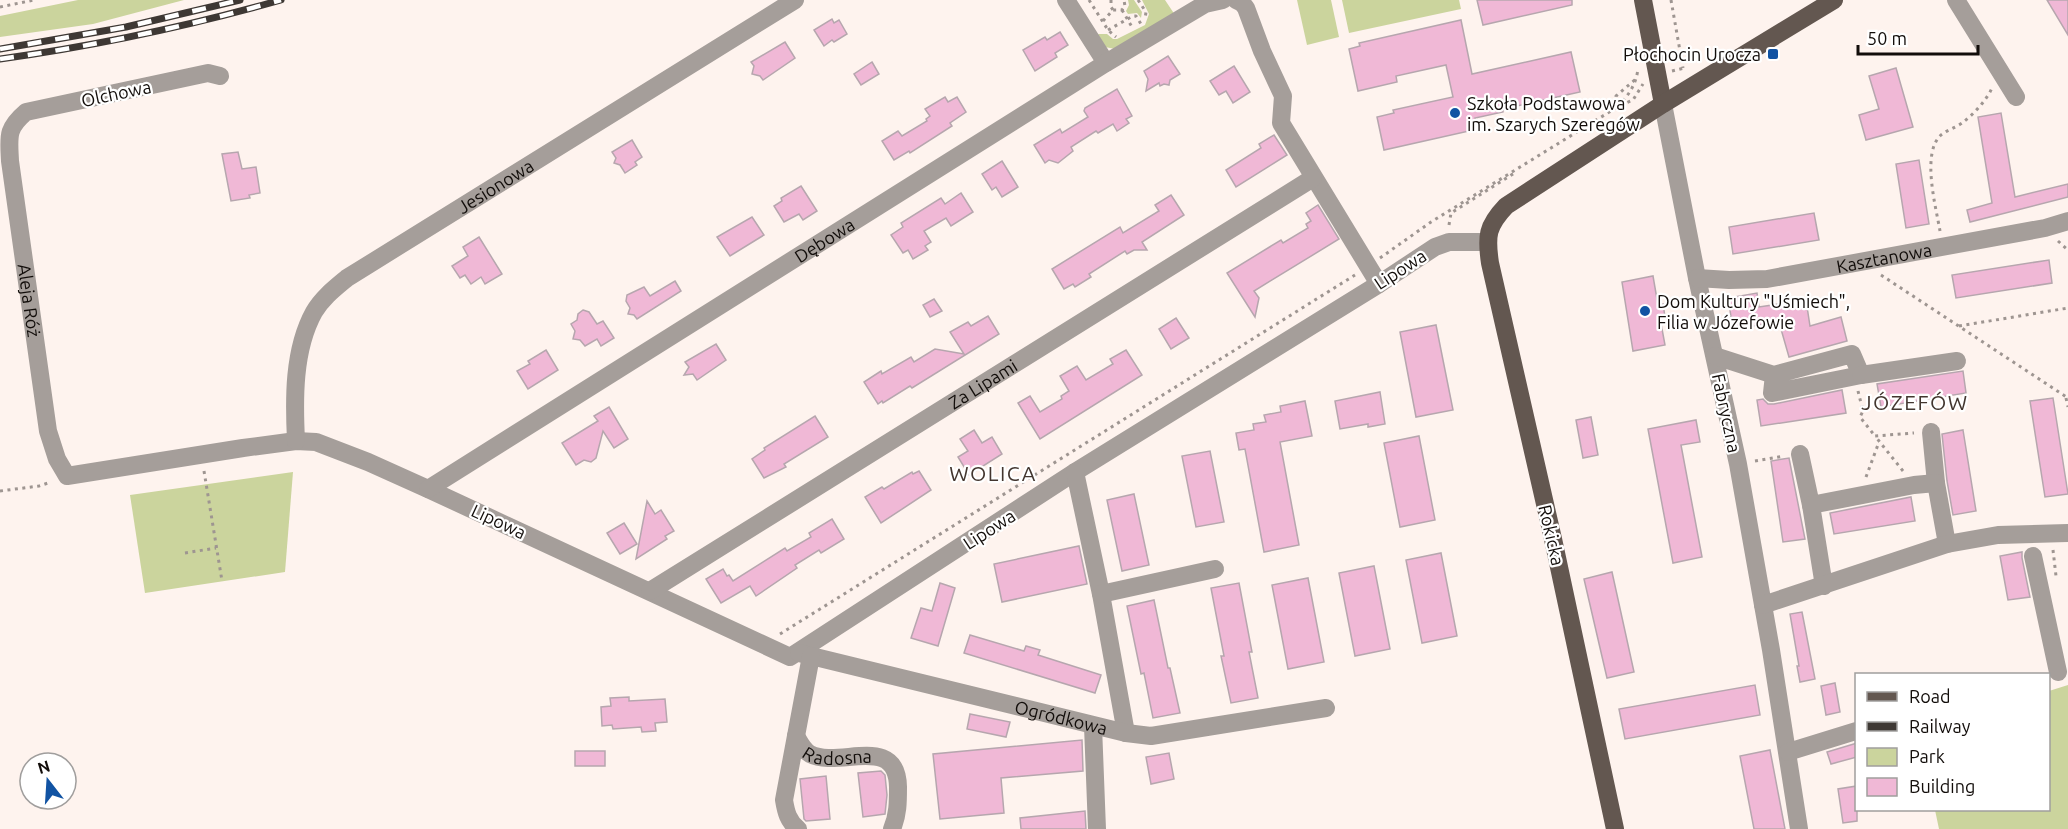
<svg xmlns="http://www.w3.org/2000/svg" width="2068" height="829" font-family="Ubuntu,sans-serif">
<rect width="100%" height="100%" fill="#fef3ee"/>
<g fill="#cbd49d">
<path d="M78,0H184L93,24L0,37V16Z"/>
<path d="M1128,0H1134L1142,12L1141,18L1137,13L1128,14L1126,11L1129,5Z"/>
<path d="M1142,0H1165L1175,15L1115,49L1105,47L1098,34H1107L1113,39H1117L1145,25L1149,14Z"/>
<path d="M1297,0H1331L1339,37L1307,45Z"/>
<path d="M1342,0H1459L1461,9L1349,33Z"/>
<path d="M293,472L285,572L145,593L130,495Z"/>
<path d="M2068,685V829H1939L1935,810H2048L2049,691Z"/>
</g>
<g fill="#f0b8d6" stroke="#b6a6ae" stroke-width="1.5">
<path d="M1477,0H1572V5L1483,25Z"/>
<path d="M2047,0H2068V35Z"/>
<path d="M832,19L834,23L839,20L847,34L834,42L832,40L824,46L814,30Z"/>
<path d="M1461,20L1472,74L1571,52L1580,92L1503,109V112L1475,118L1478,129L1384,150L1377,117L1394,113L1393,110L1453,97L1446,65L1396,76L1397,82L1358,91L1349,49L1360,46L1359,43Z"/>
<path d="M1060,32L1068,45L1055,53L1057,57L1035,71L1023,50L1045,37L1047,40Z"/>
<path d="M785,42L795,58L763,80L760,76L752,74L754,66L751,62Z"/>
<path d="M1168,56L1180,74L1170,80L1169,85L1164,84L1160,86L1159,83L1146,91L1148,79L1144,71Z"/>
<path d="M872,62L879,74L861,85L854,74Z"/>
<path d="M1234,66L1250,92L1233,103L1226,91L1219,95L1210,81Z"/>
<path d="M1896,68L1913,127L1866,140L1859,115L1879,109L1869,76Z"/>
<path d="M1117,89L1132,116L1126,119L1129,123L1117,131L1113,124L1098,133L1096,131L1071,147L1073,151L1058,163L1049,160L1045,163L1034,145L1060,129L1062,133L1088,117L1084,111L1085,108Z"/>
<path d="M945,97L948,102L957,97L966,112L950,123L952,126L910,153L909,151L894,160L882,141L898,131L902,136L927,121L926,119L930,116L925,109Z"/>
<path d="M2001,113L2015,197L2068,184V197L1970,222L1967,210L1992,203L1978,117Z"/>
<path d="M1274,135L1287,155L1236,187L1226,170L1261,148L1259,144Z"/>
<path d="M632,140L642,157L635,162L637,165L625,173L620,165L614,163L616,158L612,152Z"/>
<path d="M238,152L242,169L256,167L260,193L249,195L250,198L231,201L222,154Z"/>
<path d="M1919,160L1929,224L1906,228L1896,164Z"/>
<path d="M1002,161L1018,187L1002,197L996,187L992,190L982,174Z"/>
<path d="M801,186L817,211L803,220L799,214L784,222L774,206L782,201L781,198Z"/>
<path d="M961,193L973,212L951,226L946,218L924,231L931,242L925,246L928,250L913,259L908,250L903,253L891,235L903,227L901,223L941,198L945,204Z"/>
<path d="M1171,195L1184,215L1142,242L1147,250H1134L1127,254L1125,251L1089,274L1091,277L1075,287L1073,284L1064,289L1052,269L1120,227L1123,233L1159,211L1155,205Z"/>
<path d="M1318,205L1339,239L1254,291L1259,298L1255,317L1227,273L1281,240L1283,243L1308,228L1306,224L1311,221L1306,213Z"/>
<path d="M1814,213L1819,240L1733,254L1729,227Z"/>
<path d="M752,217L764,235L730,256L717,237Z"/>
<path d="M479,237L502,274L485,284L481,277L471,284L465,275L460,278L452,266L468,256L463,247Z"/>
<path d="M2049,260L2052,283L1956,298L1952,275Z"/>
<path d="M1653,276L1658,305L1663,304L1665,317L1660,318L1665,345L1633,351L1622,282Z"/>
<path d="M675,281L681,291L637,319L634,315L628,314L630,308L626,301L627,295L644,287L650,296Z"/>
<path d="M1757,293L1759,307L1806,300L1810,326L1841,317L1847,341L1789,357L1779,322L1733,329L1728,298Z"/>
<path d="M934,299L942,311L930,317L923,305Z"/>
<path d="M583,310L589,312L597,324L603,321L614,338L601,346L597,339L585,346L580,340L573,339L575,331L571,324L577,320L578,314Z"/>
<path d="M988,316L999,334L912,388L910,386L883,403L882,401L878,404L864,382L881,371L882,374L911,357L914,362L935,349L964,354L950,332L968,322L971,326Z"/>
<path d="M1176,318L1189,338L1171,349L1159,329Z"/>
<path d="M1436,325L1453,410L1416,417L1400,332Z"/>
<path d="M716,344L726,360L697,380L693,374L684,375L689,367L685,362Z"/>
<path d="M546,350L558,370L528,389L517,371L530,364L528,361Z"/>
<path d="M1126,350L1142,375L1040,439L1018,403L1030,396L1040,412L1062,399L1061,396L1069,391L1060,376L1077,366L1086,380L1113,364L1110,359Z"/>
<path d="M1963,371L1966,393L1881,407L1877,384Z"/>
<path d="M1842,390L1846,413L1761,426L1757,400L1763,399L1768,404H1774Z"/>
<path d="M1380,392L1385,424L1368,427V424L1340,429L1335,401Z"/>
<path d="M2053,398L2068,494L2045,497L2030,401Z"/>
<path d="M1305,401L1312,436L1280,442L1299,545L1264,552L1245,449L1239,450L1236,433L1254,430L1253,424L1266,422L1264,415L1281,412L1280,406Z"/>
<path d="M609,407L628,439L614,448L603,431L596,458L591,462L584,460L576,465L562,443L598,421L594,416Z"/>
<path d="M815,416L828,437L784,464L786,467L764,478L752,459L765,450L764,448Z"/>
<path d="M1591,417L1598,455L1583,458L1576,420Z"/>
<path d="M1696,420L1700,442L1681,445L1702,557L1673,563L1648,429Z"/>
<path d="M974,430L982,443L992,437L1002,454L969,475L958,457L968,451L960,439Z"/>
<path d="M1963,430L1976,511L1953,515L1947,481L1942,434Z"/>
<path d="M1419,436L1435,520L1400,527L1384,443Z"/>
<path d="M1210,451L1224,522L1196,527L1182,456Z"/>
<path d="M1789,458L1805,539L1783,542L1771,461Z"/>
<path d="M919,471L931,490L881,523L865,497L882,487L884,489L912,472L913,474Z"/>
<path d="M1134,494L1149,565L1122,571L1107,500Z"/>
<path d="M1911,497L1915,521L1834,534L1830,513Z"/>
<path d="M647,501L655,514L661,510L674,531L665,536L667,539L636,559Z"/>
<path d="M832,519L844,539L821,553L819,550L795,565L797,568L756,596L750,586L721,603L706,579L723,569L727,576L729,575L733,581L785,548L787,551L811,537L809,533Z"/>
<path d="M624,523L637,544L620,554L607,533Z"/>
<path d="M1079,546L1087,584L1002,602L994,564Z"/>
<path d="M2022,552V558L2030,597L2008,600L2000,556Z"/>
<path d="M1441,553L1457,636L1422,643L1406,560Z"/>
<path d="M1374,566L1390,649L1355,656L1339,573Z"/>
<path d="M1612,572L1634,672L1607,678L1584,579Z"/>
<path d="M1308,578L1324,662L1288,669L1272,585Z"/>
<path d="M940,583L955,588L938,646L911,638L921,608L932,611Z"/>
<path d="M1239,583L1252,652H1249L1258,698L1231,703L1221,656H1224L1211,588Z"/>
<path d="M1154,600L1168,668H1170L1180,713L1153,718L1144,673L1141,674L1127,606Z"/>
<path d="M1802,612L1815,679L1800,682L1797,666H1799L1790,614Z"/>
<path d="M970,635L1024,651L1026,646L1040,650L1038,655L1101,675L1095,693L964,653Z"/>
<path d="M1835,683L1840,712L1826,715L1821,686Z"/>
<path d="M1755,685L1760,715L1625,739L1619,709Z"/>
<path d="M629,697V701L665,699L667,722L655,723L656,731L642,732L641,727L613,729L612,725L602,726L601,707L611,706L610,698Z"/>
<path d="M970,714L1010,722L1006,737L967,729Z"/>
<path d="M1082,740L1083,771L1001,778L1004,813L940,819L933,754Z"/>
<path d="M1857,743V757L1831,764L1827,752Z"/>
<path d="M1770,750L1785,829H1754L1740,756Z"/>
<rect x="575" y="751" width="30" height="15"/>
<path d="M1169,753L1174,779L1151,784L1146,757Z"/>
<path d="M881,771L885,775L887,795L885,814L863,817L858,773Z"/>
<path d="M826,776L830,819L806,821L804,819L800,779Z"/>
<path d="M1857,786V821L1843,823L1838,789Z"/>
<path d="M1085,811L1086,829H1021L1020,818Z"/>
</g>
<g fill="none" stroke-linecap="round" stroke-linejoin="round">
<g stroke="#9e9591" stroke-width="3" stroke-dasharray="3 4.5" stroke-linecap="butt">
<path d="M1089,0L1108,30L1116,37"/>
<path d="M1111,0V7L1113,10"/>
<path d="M1138,0L1146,12L1145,19"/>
<path d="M1671,0L1683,68"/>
<path d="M0,7L34,0"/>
<path d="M1122,10L1132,27"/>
<path d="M1103,21L1113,10H1122L1125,6L1124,0"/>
<path d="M1108,30L1133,16H1136L1141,24"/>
<path d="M1672,71L1684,68"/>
<path d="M1618,104L1616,96L1637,78"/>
<path d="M1617,106C1629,96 1636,84 1638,69"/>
<path d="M1449,225L1451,213L1516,172"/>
<path d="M1940,231C1936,207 1921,153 1941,135C1947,130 1955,128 1962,123C1973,115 1986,101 1992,88"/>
<path d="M2058,241L2068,250"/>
<path d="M1380,258L1431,222L1619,106L1633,100L1643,84"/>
<path d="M1881,275L2068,398"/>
<path d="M1959,326L2068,308"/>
<path d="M1858,391L1863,411L1860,417L1875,436"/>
<path d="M2066,398L2068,407"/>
<path d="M1755,461L1784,456"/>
<path d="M204,471L222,581"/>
<path d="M1903,471L1875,436L1914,433"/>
<path d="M1866,477L1879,442"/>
<path d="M0,491L39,486L51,482"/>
<path d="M2053,550L2056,576"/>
<path d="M185,553L216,548"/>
<path d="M780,634L1355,275"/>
</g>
<g stroke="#a59e9a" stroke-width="18">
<path d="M1066,0L1106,63"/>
<path d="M1236,0L1242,3L1246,8L1262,51L1283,96L1281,123L1379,284"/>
<path d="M1956,0L2016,97"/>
<path id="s1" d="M220,76L208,73L26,112C6,129 9,137 10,161L48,431L57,459L67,476L243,448L296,441L316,442L368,462L428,489L790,657L1075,472L1379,284L1435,247L1449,242H1487"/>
<path d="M1663,104L1697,278L1738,464L1771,650L1799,829"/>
<path id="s2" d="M1697,278L1729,280L1767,279L2045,228L2068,221"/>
<path d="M1715,356L1774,375L1852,354L1861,375L1772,393L1774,375"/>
<path d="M1861,375L1957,361"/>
<path d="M1931,432L1936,483"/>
<path id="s3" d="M296,441C294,400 293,350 314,312C322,298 335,288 347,278L795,0"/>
<path d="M1800,454L1811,505"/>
<path d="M1075,472L1101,594L1126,733"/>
<path id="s4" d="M428,489L1106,63L1205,4L1223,0"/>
<path d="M2033,556L2058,672"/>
<path d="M1824,586L1811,505L1914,485L1936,483L1947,544"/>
<path id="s5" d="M650,591L1313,178"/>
<path d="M1101,594L1215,569"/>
<path d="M1763,605L1947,544L1998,535L2068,533"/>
<path id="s6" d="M799,653L1126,733L1151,736L1326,708"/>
<path d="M1093,726L1097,829"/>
<path id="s7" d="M796,736C800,743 803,750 810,754C839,769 897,733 898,787C898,802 898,815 892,829"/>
<path d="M1788,752L1856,731"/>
<path d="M798,829C788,821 786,812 784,800L811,656"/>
</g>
<g stroke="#635750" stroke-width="18">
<path d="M1643,0L1663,104"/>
<path d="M1615,829L1553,539L1490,263C1486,236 1487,226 1506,206L1663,104L1834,0"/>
</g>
<g stroke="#3e3834" stroke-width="7">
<g id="rail">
<path d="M0,49L126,27L240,0"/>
<path d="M0,59C95,46 189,26 281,0"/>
</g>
</g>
<use href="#rail" stroke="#fff" stroke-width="4.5" stroke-dasharray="14" stroke-linecap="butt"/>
</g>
<g fill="#1153a3" stroke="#fff" stroke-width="2">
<rect x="1767" y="48" width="12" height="12" rx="3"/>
<circle cx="1455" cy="113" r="6"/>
<circle cx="1645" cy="311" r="6"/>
</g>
<g text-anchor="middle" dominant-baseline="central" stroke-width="4.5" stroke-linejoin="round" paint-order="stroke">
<g font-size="18" fill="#120d0a" stroke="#fff" text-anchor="start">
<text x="1761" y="54" text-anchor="end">Płochocin Urocza</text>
<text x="1467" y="103">Szkoła Podstawowa<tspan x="1467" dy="21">im. Szarych Szeregów</tspan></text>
<text x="1657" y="301">Dom Kultury "Uśmiech",<tspan x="1657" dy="21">Filia w Józefowie</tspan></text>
</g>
<g font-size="18" fill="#120d0a" stroke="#fff">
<text transform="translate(116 93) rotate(-12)">Olchowa</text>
<text stroke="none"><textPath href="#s3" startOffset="354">Jesionowa</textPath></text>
<text stroke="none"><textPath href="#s4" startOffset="468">Dębowa</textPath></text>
<text stroke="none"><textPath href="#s2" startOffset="189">Kasztanowa</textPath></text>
<text transform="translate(1400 269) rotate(-33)">Lipowa</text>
<text stroke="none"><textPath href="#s1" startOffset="394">Aleja Róż</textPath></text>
<text stroke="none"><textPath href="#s5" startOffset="392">Za Lipami</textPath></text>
<text transform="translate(1727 413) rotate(78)">Fabryczna</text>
<text transform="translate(499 521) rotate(25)">Lipowa</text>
<text transform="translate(989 529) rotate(-33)">Lipowa</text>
<text transform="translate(1552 535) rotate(77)">Rokicka</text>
<text stroke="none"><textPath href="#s6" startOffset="270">Ogródkowa</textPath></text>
<text stroke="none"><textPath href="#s7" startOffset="51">Radosna</textPath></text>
</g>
<g font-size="21" letter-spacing="1.5" fill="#43362f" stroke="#fff">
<text x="1915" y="402">JÓZEFÓW</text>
<text x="993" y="473">WOLICA</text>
</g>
</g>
<rect x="1855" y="673" width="195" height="138" fill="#ffffff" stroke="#a09e9d" stroke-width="1.5"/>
<rect x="1867" y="692" width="30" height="9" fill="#635750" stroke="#a09e9d" stroke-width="1.5"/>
<text x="1909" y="703" font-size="18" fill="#120d0a">Road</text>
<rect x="1867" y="722" width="30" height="9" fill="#3e3834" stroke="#a09e9d" stroke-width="1.5"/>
<text x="1909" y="733" font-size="18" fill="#120d0a">Railway</text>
<rect x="1867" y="748" width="30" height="18" fill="#cbd49d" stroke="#a09e9d" stroke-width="1.5"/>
<text x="1909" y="763" font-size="18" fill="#120d0a">Park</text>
<rect x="1867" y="778" width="30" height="18" fill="#f0b8d6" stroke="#a09e9d" stroke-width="1.5"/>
<text x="1909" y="793" font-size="18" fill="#120d0a">Building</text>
<g transform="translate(48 781) rotate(343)"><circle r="28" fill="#ffffff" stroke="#a09e9d" stroke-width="1.5"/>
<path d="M0-4.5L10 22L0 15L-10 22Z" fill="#1153a3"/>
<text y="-9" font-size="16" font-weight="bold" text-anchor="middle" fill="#120d0a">N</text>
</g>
<path d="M1858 45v9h120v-9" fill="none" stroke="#120d0a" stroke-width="3"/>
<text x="1867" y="45" font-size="18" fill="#120d0a" stroke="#ffffff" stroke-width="4.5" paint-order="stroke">50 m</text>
</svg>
